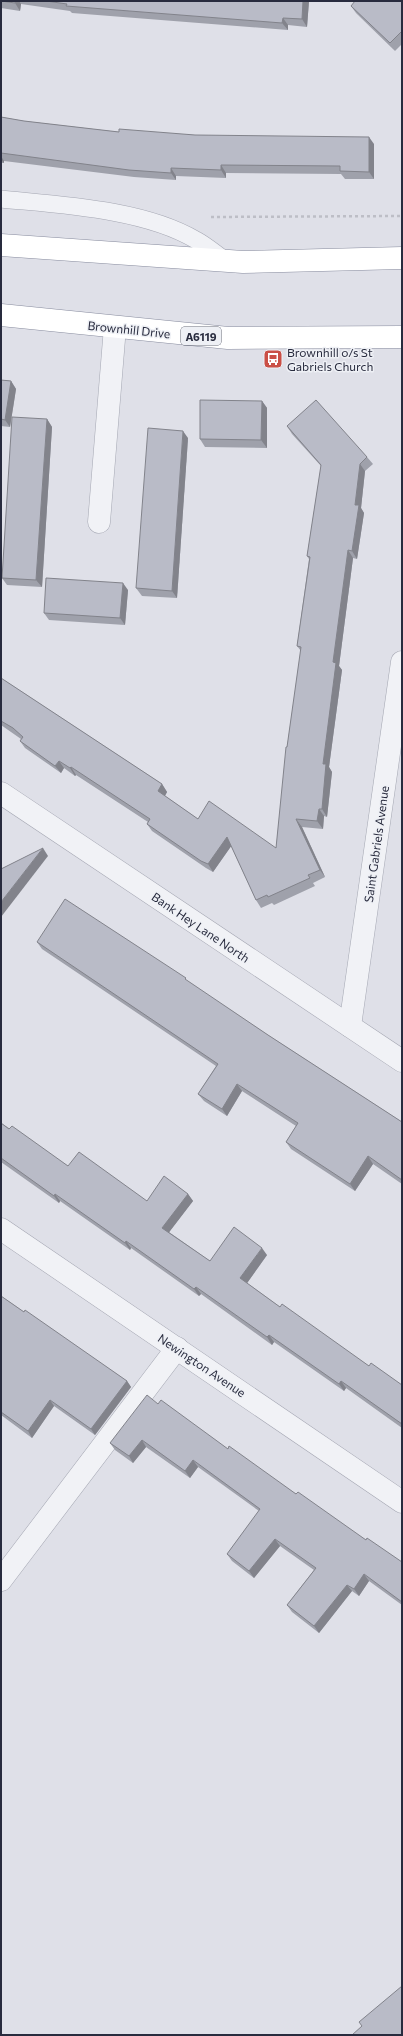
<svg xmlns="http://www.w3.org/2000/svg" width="403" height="2036" font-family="Commissioner,sans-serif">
<rect width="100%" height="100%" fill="#dfe0e8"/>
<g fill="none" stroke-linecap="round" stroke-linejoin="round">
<g stroke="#a4a6b2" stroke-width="18">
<path id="service" d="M1,199C61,205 144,209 196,240C207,246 216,254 226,261"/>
</g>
<g stroke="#a4a6b2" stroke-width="23">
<g id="minor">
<path d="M99,522L115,327"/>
<path d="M1,793L402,1061"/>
<path d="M350,1026L402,662"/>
<path d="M1,1229L402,1502"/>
<path d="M1,1580L177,1348"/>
</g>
</g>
<g stroke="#878b9e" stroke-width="23">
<g id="trunk">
<path d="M1,245L243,262L402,258"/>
<path d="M1,315L228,338L402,337"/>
</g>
</g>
<path stroke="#bdbec6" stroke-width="2.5" stroke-dasharray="3 3" stroke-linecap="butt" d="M211,217L402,216"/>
<use href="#service" stroke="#f1f2f6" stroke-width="17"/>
<use href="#minor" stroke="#f1f2f6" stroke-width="22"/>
<use href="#trunk" stroke="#fff" stroke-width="22"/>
</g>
<g fill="#9fa1ab">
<path d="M1,1H309L307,27L288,25V30L72,13L70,11L21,4L20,11L1,8Z"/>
<path d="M402,1V44L395,51L356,13L351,6Z"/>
<path d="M1,117L24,121L119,132L195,135L374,144V179H345L341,174L226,173V178L176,176V180L134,177L4,161V163H1Z"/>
<path d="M1,380L11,381L16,389L10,427L1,426Z"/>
<path d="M262,401L267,408V448L205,447L200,439Z"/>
<path d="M47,419L52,427L42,587L7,585L2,578Z"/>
<path d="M287,426L367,457L373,464L365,471L361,508L364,513L357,559L353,558L339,666L342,670L329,767L332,772L327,817L324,816L323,829L302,827L325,877L313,883L315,886L274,905L272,903L261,908L256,900L231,846L213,872L206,868L152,831L147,824L148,822L76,775L75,776L64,768L61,773L25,748L20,741L21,739L1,725V678L162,784L167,792L165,796L198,819L276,848L287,747L301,651L297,646L309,559L307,556L321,466L292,434Z"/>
<path d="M188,438L177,598L142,596L136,588Z"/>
<path d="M128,590L125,625L49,620L44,613Z"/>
<path d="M37,942L188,982L268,1035L402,1122V1184L373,1164L355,1191L291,1149L286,1142L296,1126L242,1091L227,1116L204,1101L198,1094L216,1066L42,949Z"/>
<path d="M1,1123L68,1166L147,1201L188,1194L193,1201L169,1232L210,1261L267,1255L247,1283L280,1307L369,1366L402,1385V1428L346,1388L344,1391L274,1342L272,1345L201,1294L199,1296L131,1248L130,1250L60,1201L59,1203L1,1162Z"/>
<path d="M1,1296L24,1312L127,1381L131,1387L95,1435L54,1406L32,1438L1,1415Z"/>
<path d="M158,1404L228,1449L366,1540L402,1562V1605L369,1581L359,1596L352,1591L319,1633L292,1612L287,1605L314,1570L280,1546L254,1578L232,1561L227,1554L259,1511L198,1467L190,1478L146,1447L133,1463L115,1450L110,1443Z"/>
</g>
<g fill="#82838b">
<path d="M15,1H19L21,4L20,11L15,3Z"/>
<path d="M303,1H309L307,27L302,19Z"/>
<path d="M283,18L288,25V30L282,23Z"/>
<path d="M369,137L374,144V179L369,172Z"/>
<path d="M1,156L4,161V163L1,160Z"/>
<path d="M221,165L226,173V178L221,170Z"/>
<path d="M171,168L176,176V180L171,173Z"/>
<path d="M11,381L16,389L10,427L5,420Z"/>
<path d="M262,401L267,408V448L261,440Z"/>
<path d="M47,419L52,427L42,587L36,580Z"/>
<path d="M183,431L188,438L177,598L172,591Z"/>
<path d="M360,464L365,471L361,508L364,513L357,559L352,551L355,505Z"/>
<path d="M348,550L353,558L339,666L342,670L329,767L332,772L327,817L322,809L323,764L333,662Z"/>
<path d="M123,583L128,590L125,625L120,618Z"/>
<path d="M59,761L64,768L61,773L55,766Z"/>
<path d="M71,767L76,775L75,776L70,768Z"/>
<path d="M162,784L167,792L163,799L158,791Z"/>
<path d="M319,809L324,816L323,829L317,821Z"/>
<path d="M296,819L302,827L325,877L320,870Z"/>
<path d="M227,837L232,845L213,872L208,864Z"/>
<path d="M43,848L48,856L1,917V902Z"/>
<path d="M237,1084L242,1091L227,1116L222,1109Z"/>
<path d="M368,1156L373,1164L355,1191L350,1184Z"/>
<path d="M55,1194L60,1201L59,1203L54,1196Z"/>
<path d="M188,1194L193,1201L167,1235L162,1228Z"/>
<path d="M126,1241L131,1248L130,1250L125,1243Z"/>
<path d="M262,1248L267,1255L245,1286L240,1278Z"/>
<path d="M196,1287L201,1294L199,1296L194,1289Z"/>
<path d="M269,1335L274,1342L272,1345L267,1337Z"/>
<path d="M127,1381L131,1387L95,1435L91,1429Z"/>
<path d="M341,1381L346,1388L344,1391L339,1384Z"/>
<path d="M50,1400L54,1406L32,1438L28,1431Z"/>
<path d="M142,1440L146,1447L133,1463L129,1456Z"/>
<path d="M193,1460L198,1467L190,1478L185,1471Z"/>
<path d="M275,1539L280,1546L254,1578L249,1571Z"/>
<path d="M364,1574L369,1581L359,1596L354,1589Z"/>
<path d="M347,1585L352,1591L319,1633L314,1626Z"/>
</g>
<g fill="#b9bbc7" stroke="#82838b">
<path d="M1,1H15V3Z"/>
<path d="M46,1H303L302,19L283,18L282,23L66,6L67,4Z"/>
<path d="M355,1H402V31L390,43L351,6Z"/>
<path d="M1,117L24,121L119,132V129L195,135L369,137V172L340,171V166L221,165V170L171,168V173L129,170L1,153Z"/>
<path d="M1,380L11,381L5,420L1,419Z"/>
<path d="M200,400L262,401L261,440L200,439Z"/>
<path d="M316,400L367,457L360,464L355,505H359L352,551L348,550L333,662L336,663L323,764H326L322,809H319L317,821L296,819L320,870L308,875L310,878L268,897L267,895L256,900L227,837L208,864L201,861L147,824L150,819L71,767L70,768L59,761L55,766L20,741L23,737L13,728L1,721V678L162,784L158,791L198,819L209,801L276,848L286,747H287L301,647L297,646L310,557L307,556L321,465L287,426Z"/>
<path d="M12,417L47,419L36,580L2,578Z"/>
<path d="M148,428L183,431L172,591L136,588Z"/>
<path d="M46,578L123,583L120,618L44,613Z"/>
<path d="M43,848L1,902V869Z"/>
<path d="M65,899L186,978L185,979L268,1035L402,1122V1180L368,1156L350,1184L286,1142L298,1123L237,1084L222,1109L198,1094L218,1064L37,942Z"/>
<path d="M1,1123L9,1129L12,1126L68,1166L79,1152L147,1201L164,1176L188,1194L162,1228L210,1261L234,1227L262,1248L240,1278L280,1307L282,1304L369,1366L371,1363L402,1385V1424L341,1381L339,1384L269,1335L267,1337L196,1287L194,1289L126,1241L125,1243L55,1194L54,1196L1,1158Z"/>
<path d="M1,1296L24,1312L25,1310L127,1381L91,1429L50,1400L28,1431L1,1412Z"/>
<path d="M147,1395L158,1404L161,1400L228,1449L229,1446L296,1494L298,1492L366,1540L367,1538L402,1562V1602L364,1574L354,1589L347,1585L314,1626L287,1605L316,1568L275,1539L249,1571L227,1554L260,1509L193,1460L185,1471L142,1440L129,1456L110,1443Z"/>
<path d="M402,1986V2035H352L362,2026L359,2022Z"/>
</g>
<defs>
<g id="bus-square" transform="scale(1)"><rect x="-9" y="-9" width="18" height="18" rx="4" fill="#ca4f46" stroke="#eef0f5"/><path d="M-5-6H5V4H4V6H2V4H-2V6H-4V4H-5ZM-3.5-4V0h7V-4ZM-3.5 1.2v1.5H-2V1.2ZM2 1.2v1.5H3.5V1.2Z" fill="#fff"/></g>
</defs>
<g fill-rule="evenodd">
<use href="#bus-square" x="273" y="359"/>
</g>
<g text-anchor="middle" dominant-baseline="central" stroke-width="3" stroke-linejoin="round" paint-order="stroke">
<rect fill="#eef0f5" stroke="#636675" stroke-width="1" x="181" y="327" width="40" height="18" rx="3"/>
<g font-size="11" font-weight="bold" fill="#282b3e">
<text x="201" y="336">A6119</text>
</g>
<g font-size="12" fill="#282b3e" stroke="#eef0f5">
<text transform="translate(129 329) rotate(6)">Brownhill Drive</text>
<text transform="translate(376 844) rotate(-82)">Saint Gabriels Avenue</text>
<text transform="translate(201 927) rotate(34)">Bank Hey Lane North</text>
<text transform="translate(202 1365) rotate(34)">Newington Avenue</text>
</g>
<g font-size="12" fill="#282b3e" stroke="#eef0f5" text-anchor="start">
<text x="287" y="352">Brownhill o/s St<tspan x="287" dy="14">Gabriels Church</tspan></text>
</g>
</g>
<rect width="403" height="2036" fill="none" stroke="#282b3e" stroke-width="4"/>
</svg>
